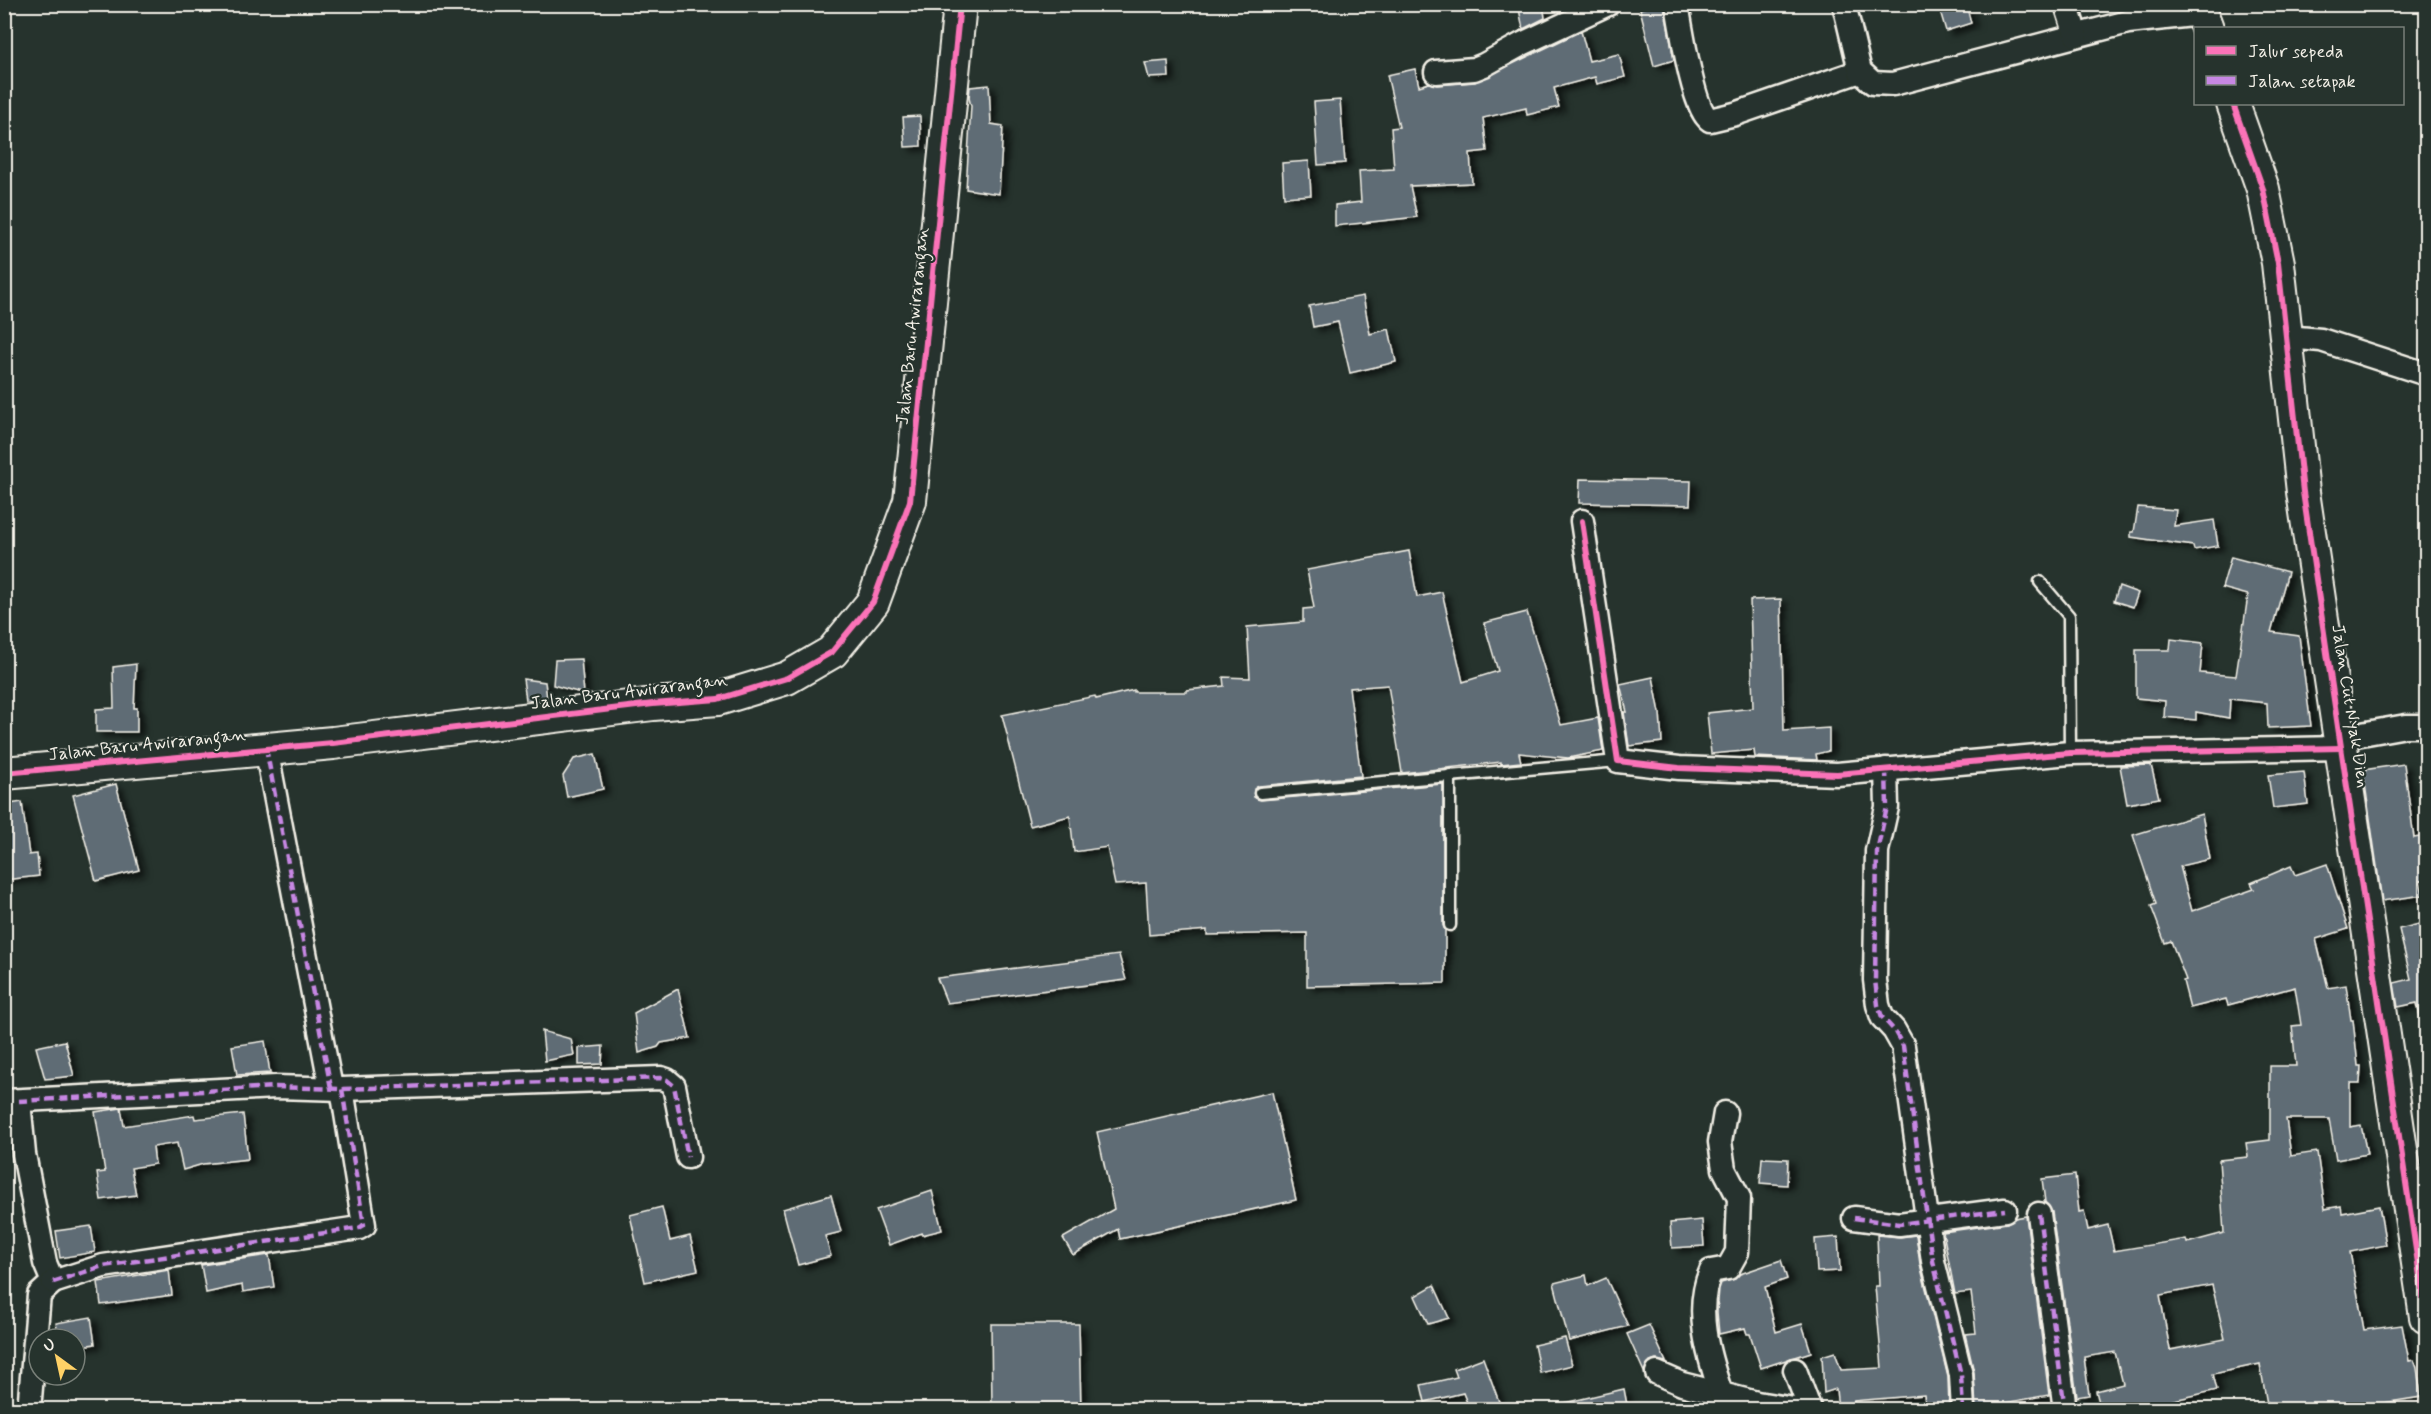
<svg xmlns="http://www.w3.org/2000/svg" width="2431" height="1414" font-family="Mynerve,sans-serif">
<defs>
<filter id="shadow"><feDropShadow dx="6" dy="4" stdDeviation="3" flood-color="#0009"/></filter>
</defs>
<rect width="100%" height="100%" fill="#26332d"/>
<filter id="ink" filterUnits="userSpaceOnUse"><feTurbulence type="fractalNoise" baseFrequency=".0167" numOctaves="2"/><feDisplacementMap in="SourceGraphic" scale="12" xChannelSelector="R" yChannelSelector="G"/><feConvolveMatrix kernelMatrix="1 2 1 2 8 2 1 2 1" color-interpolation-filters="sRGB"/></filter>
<g filter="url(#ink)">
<g fill="#5f6c75" stroke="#f4f1e8" stroke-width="1.5" fill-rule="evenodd" filter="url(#shadow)">
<path d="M1518,4H1543L1545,18L1523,29Z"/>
<path d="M1657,4H1664L1674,60L1654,66L1640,9Z"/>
<path d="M1938,4H1966L1971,23L1946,31Z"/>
<path d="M1581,31L1589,61L1619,54L1625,77L1597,84L1595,77L1554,88L1559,107L1527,115L1526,108L1483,118L1487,151L1470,153L1472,183L1410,186L1417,217L1335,226V205L1361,202L1359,171L1394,169L1391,128L1399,127L1387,75L1415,69L1419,86L1429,83L1437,85L1475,82Z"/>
<path d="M1168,61L1169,77L1149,78L1145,63Z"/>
<path d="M989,85L991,124L1003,126L999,194L966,189L971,106L969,98L970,87Z"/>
<path d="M1340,100L1345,163L1318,165L1314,102Z"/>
<path d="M920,116L921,146L905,147L903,117Z"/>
<path d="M1309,161L1311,195L1284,197L1282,163Z"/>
<path d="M1363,296L1370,334L1389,329L1396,362L1350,373L1338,322L1313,327L1309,306Z"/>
<path d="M1580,479L1691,481L1690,505L1579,503Z"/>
<path d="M2138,507L2176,510L2174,526L2214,520L2218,546L2194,550L2193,546L2131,537V532H2134Z"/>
<path d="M1409,551L1417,597L1442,592L1463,682L1498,671L1484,623L1527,612L1561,725L1598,718L1603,751L1568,758L1519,753L1521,762L1501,764V762L1402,773L1388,685L1349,688L1361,776L1259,786L1254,789V797L1261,800L1443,784V925L1445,930V983L1307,986V933L1207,935V930L1149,935L1146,883L1115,885L1107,847L1074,852L1070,816L1030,826L1002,715L1095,696L1096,699L1134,690V692H1187V690L1224,686L1223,677L1250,678L1247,627L1303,622V609L1314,608L1307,570Z"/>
<path d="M2231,557L2288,572L2271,632L2299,636L2311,726L2268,728L2267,703L2230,699L2229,718L2196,712V720L2164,717L2165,701L2136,698V650H2170L2171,639L2203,643L2200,673L2236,676L2248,595L2222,588Z"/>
<path d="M2119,586L2138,593L2133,607L2114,601Z"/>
<path d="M1781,599L1784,731L1829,728V751L1816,754L1817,760L1755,757L1754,750L1711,754L1707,713L1753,708L1750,600Z"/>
<path d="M581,659L584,694L553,685L555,660Z"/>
<path d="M136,664L134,708H137V732H96V709L114,708L113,667Z"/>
<path d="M1653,677L1660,713L1662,742L1629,746L1624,712H1627L1620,684Z"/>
<path d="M523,679L545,682L547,699L526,700Z"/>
<path d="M595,754L603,789L567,797L563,776L574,759Z"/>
<path d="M2404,764L2414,838L2427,836V880L2420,881L2423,895L2382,901L2363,770Z"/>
<path d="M2151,765L2159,798L2127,804L2120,766Z"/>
<path d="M2304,772L2308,804L2273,808L2268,775Z"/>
<path d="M116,784L139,870L96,881L73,795Z"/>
<path d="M22,802L29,855L37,854L39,876L4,880V805Z"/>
<path d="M2202,814L2210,859L2180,866L2192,911L2254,889L2251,883L2291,866L2295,875L2327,864L2348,929L2316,939L2328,988L2346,985L2351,1020H2353L2358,1066H2361L2360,1083H2350V1127L2361,1125L2367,1154L2336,1160L2329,1119H2286L2291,1156L2317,1152L2325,1209L2341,1206L2342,1213L2379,1206L2386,1245L2350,1252L2364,1330L2402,1325L2409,1361L2414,1360L2417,1368L2421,1397L2370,1405L2371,1410H2268L2260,1364L2213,1374L2217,1390L2132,1410H2101L2096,1391L2123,1384L2115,1352L2084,1357L2089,1395L2077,1397L2052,1212L2045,1202L2042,1179L2075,1175L2079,1212L2084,1211L2088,1230L2108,1225L2114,1251L2186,1239L2187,1243L2224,1233L2219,1160L2248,1157L2246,1143L2270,1140V1066H2296L2292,1026L2301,1025L2295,987L2228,1005L2226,999L2190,1008L2183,981L2186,980L2171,941L2165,943L2151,906L2156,904L2133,835ZM2212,1285L2225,1339L2170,1350L2160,1295Z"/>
<path d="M2427,922V1017H2420L2417,1003L2398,1007L2394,983L2411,979L2399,929Z"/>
<path d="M1119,955L1126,980L947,1003L937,978Z"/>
<path d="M678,989L690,1038L661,1043L658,1047L639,1053L634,1013Z"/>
<path d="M542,1031L571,1039L574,1055L545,1061Z"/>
<path d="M65,1041L74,1076L45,1079L36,1047Z"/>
<path d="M265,1041L270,1073L237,1075L232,1046Z"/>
<path d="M603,1046L602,1064L579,1065V1048Z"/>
<path d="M1272,1092L1296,1200L1120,1239L1118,1229L1073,1255L1063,1238L1114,1209L1097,1132Z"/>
<path d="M121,1108L124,1126L194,1115L195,1119L243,1114L248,1159L203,1164L183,1170L177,1143L153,1147L155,1164L131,1168L136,1195L101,1200L97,1173L105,1172L95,1112Z"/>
<path d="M1762,1158L1788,1159L1787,1185L1760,1183Z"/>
<path d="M932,1191L942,1230L922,1235V1233L889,1245L876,1210Z"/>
<path d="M831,1195L841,1232L825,1236L831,1256L798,1265L783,1209Z"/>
<path d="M662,1207L670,1241L690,1236L698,1270L645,1282L630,1215Z"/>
<path d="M2026,1216L2049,1395L2004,1403L2005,1410H1976L1974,1372L1965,1334L1976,1333L1971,1292L1955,1294L1943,1232L2007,1223L2015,1218Z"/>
<path d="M1702,1220L1704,1246L1672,1248L1670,1223Z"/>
<path d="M91,1226L95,1252L60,1258L56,1231Z"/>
<path d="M1877,1235L1900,1237L1916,1235L1920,1264L1948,1377L1949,1410H1926L1924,1395L1854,1401L1855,1410H1838L1836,1389L1824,1393L1822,1356L1835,1352L1841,1370L1882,1368L1875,1286H1879Z"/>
<path d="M1838,1237L1840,1271L1817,1272L1815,1239Z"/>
<path d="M269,1255L274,1287L243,1292L242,1285L206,1293L201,1265Z"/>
<path d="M1781,1260L1787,1279L1765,1287L1776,1332L1802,1324L1811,1352L1761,1368L1750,1334H1747L1745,1328L1719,1334L1717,1312L1719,1289L1721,1283L1735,1279L1740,1274Z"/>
<path d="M169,1270L172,1295L101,1305L98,1282Z"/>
<path d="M1586,1275L1588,1286L1606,1278L1628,1326L1569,1341L1554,1283Z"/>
<path d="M1434,1285L1449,1318L1428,1324L1415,1296Z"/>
<path d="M91,1317L95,1344L75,1347V1339H59L56,1323Z"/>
<path d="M991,1324H1079L1081,1410H992Z"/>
<path d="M1649,1325L1666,1362L1656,1360L1650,1362L1644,1372L1627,1334Z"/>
<path d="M1565,1338L1572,1365L1540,1373L1534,1345Z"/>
<path d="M1483,1358L1502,1410H1470L1463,1393L1425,1402L1421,1385L1457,1377L1454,1369Z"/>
<path d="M1624,1389L1628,1410H1565L1564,1403Z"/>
</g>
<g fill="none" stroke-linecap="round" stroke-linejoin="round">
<g stroke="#f4f1e8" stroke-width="15">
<g id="lane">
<path d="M2040,582L2069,616L2070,753"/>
<path d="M1450,775V925"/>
<path d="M1260,793L1618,761"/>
</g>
</g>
<g stroke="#f4f1e8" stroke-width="27">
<g id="street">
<path d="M1677,4C1681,26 1693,110 1710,120L1735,114L1860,71"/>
<path d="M1844,4L1860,71L1873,83L1893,84L2128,22L2202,14"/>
<path d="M2066,4L2076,35"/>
<path d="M1436,72L1474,69L1484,65L1522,44L1608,4"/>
<path d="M2287,351L2298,338L2321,340L2426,374"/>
<path d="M1582,521L1618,761L1679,768L1837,774L2070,753L2341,748"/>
<path d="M2339,738L2406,726H2426"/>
<path d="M266,748L331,1088"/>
<path d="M1886,769L1887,807L1877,851L1875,980L1878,1005L1882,1017L1894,1030L1903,1046L1933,1261L1961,1375L1963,1410"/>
<path d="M4,1101L276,1087L342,1089L661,1078L667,1080L674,1086L688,1157"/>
<path d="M19,1101L24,1154L45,1263L53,1282L39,1295L29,1410"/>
<path d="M2039,1214L2065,1410"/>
<path d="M1854,1218L1899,1224L2005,1210"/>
<path d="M53,1282L103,1266L359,1228L364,1225L342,1089"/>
<path d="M1795,1370L1810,1410"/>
<path d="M1657,1373L1682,1384L1757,1403L1800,1410"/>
<path d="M1721,1393C1708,1355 1694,1309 1711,1271L1728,1268L1737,1252L1739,1198L1724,1169L1720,1142L1725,1113"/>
</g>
</g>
<g stroke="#f4f1e8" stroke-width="36">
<g id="secondary">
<path d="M2198,4L2207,28"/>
<path d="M2233,104L2263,189L2278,263L2303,492L2426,1317"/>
<path d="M4,773L333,743L653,704L718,699L787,678L832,652L873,602L910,501L960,4"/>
</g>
</g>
<use href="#lane" stroke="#26332d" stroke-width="10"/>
<use href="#street" stroke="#26332d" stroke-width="22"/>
<use href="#secondary" stroke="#26332d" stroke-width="32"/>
<g stroke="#c787e3" stroke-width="4.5" stroke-dasharray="9 4.5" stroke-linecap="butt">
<path d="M266,748L331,1088"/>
<path d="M1886,769L1887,807L1877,851L1875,980L1878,1005L1882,1017L1894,1030L1903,1046L1933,1261L1961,1375L1963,1410"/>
<path d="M19,1101L276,1087L342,1089L661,1078L667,1080L674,1086L688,1157"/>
<path d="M2039,1214L2065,1410"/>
<path d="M1854,1218L1899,1224L2005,1210"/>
<path d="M53,1282L103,1266L359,1228L364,1225L342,1089"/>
</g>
<g stroke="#26332d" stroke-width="10">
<g id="cycleway">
<path d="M2233,104L2263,189L2278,263L2303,492L2426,1317"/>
<path d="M1582,521L1618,761L1679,768L1837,774L2070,753L2341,748"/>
<path d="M4,773L333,743L653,704L718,699L787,678L832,652L873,602L910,501L960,4"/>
</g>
</g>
<use href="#cycleway" stroke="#fb73b8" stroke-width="6"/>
</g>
</g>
<g text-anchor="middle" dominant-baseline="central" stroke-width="4.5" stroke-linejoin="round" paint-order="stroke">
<g font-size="18" fill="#f4f1e8" stroke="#26332d">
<text transform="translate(913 326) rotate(-84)">Jalan Baru Awirarangan</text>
<text transform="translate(629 692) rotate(-7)">Jalan Baru Awirarangan</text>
<text transform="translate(2350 706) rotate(81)">Jalan Cut Nyak Dien</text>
<text transform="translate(147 745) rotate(-6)">Jalan Baru Awirarangan</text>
</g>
</g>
<rect width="2431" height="1414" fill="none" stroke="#26332d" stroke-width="24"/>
<rect x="12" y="12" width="2407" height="1390" fill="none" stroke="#f4f1e8" stroke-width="2" filter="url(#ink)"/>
<rect x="2194" y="27" width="210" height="78" fill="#26332d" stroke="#787f78" stroke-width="1.5"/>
<rect x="2206" y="46" width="30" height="9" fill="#fb73b8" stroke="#787f78" stroke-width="1.5"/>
<text x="2248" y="57" font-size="18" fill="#f4f1e8">Jalur sepeda</text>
<rect x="2206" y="76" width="30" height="9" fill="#c787e3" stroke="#787f78" stroke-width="1.5"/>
<text x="2248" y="87" font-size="18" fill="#f4f1e8">Jalan setapak</text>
<g transform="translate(57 1357) rotate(327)"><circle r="28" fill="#26332d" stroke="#787f78" stroke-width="1.5"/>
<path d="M0-4.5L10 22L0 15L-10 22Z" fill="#ffd166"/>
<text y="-9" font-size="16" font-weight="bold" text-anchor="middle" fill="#f4f1e8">U</text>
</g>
</svg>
